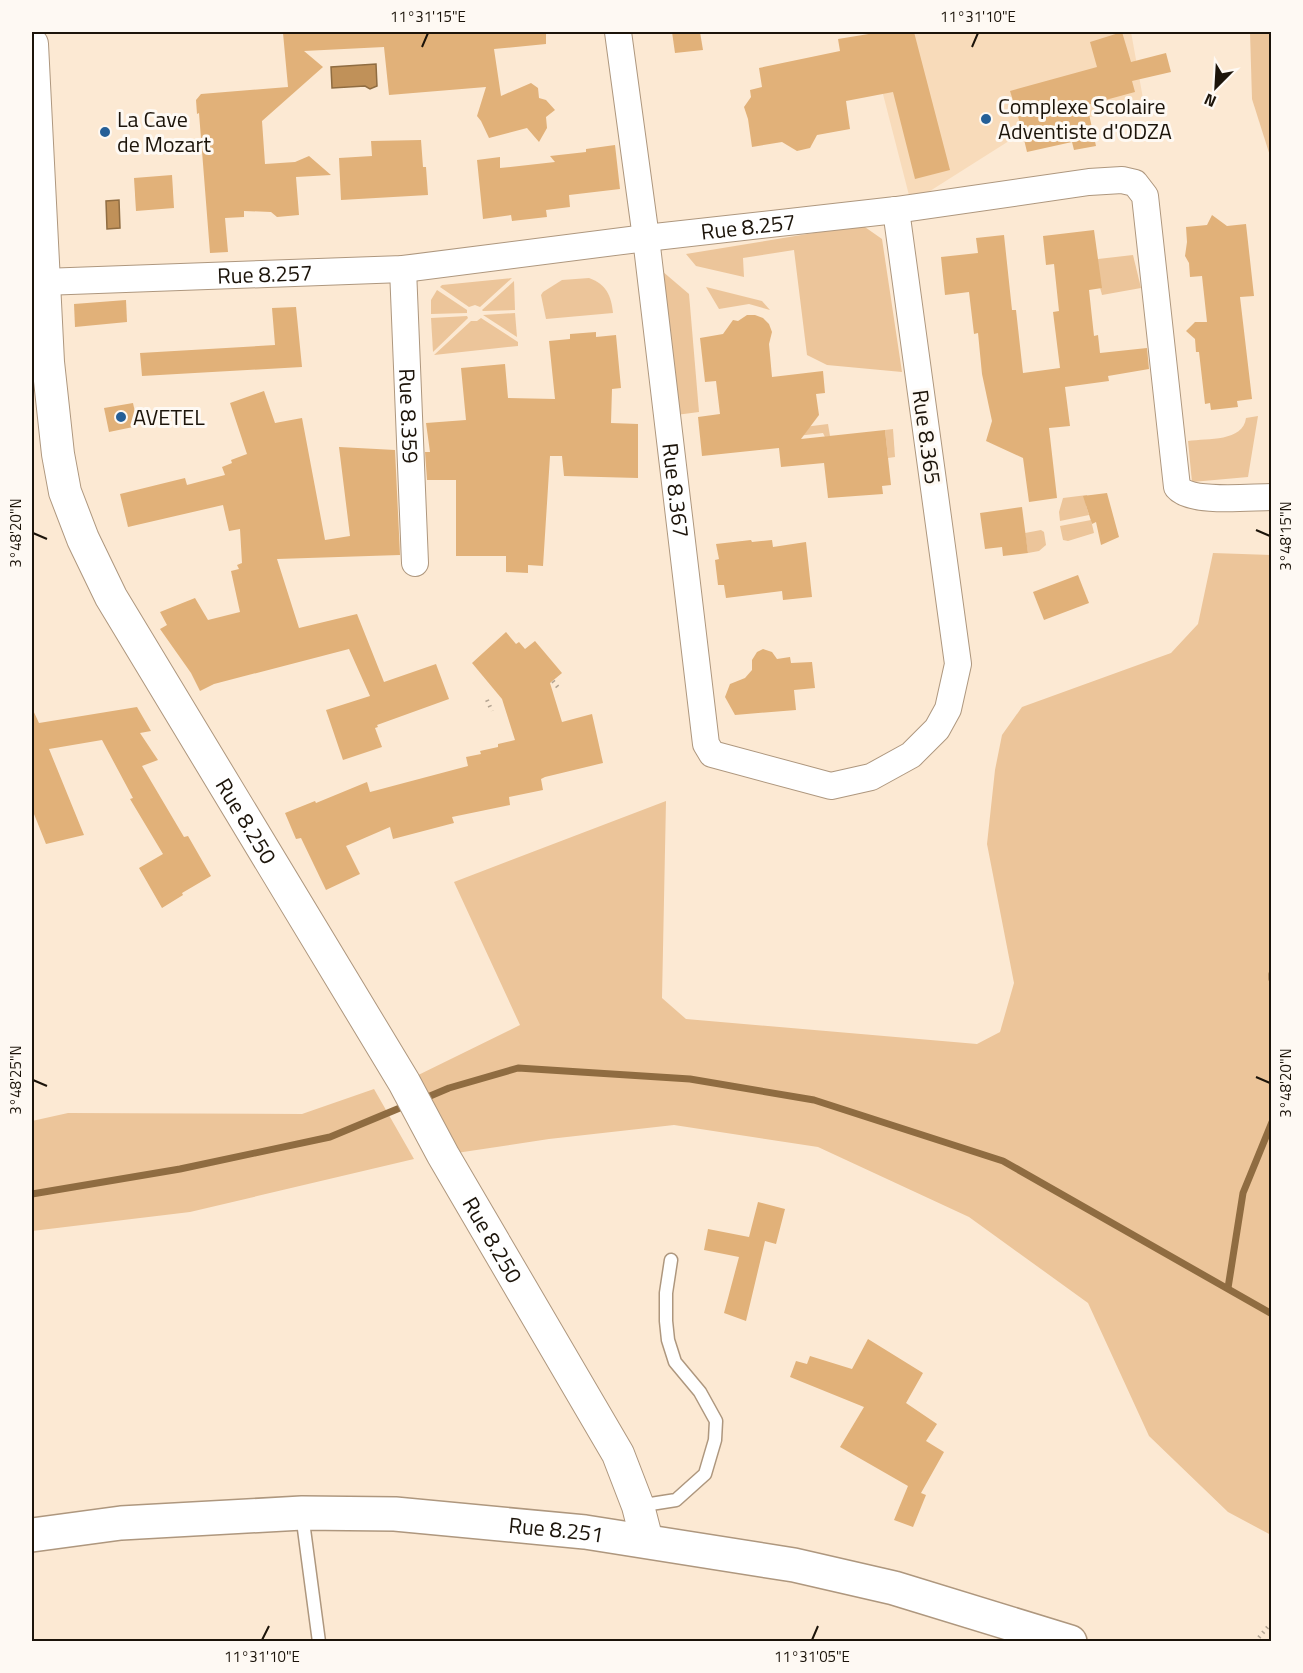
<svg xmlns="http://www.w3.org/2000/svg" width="1303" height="1673" font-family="'Titillium Web',sans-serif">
<rect width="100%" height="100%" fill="#fce9d3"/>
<path fill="#f8dbba" d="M867,32H1131L1144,104L1020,134L911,203Z"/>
<g fill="#ecc59a">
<path d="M1250,32H1271V159L1252,99Z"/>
<path d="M862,225L882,239L902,372L827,365L807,355L794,250L743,258L744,277L696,266L686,254Z"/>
<path d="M1133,255L1141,288L1102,295L1096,272L1098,259Z"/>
<path d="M662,271L689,294L699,412L676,415Z"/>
<path d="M512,278L480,307L475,305L469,307L440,287L442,285Z"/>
<path d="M589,278C606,284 611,295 613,313L546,319L541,295L543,292L562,280Z"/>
<path d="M514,281L515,310L483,311L482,310Z"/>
<path d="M706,287L762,301L770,310L749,304L719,309Z"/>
<path d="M437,290L467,310V313L431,314V300Z"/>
<path d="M515,313L517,337L483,315Z"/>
<path d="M467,316L468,318L433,352L431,318Z"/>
<path d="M481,318L518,342V346L434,355L471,321H477Z"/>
<path d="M1258,416L1248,477L1192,482L1188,441C1208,438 1243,442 1246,418Z"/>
<path d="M828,424L830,436L825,437L823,433L797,436L796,428Z"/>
<path d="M893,429L895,457L888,458L885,430Z"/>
<path d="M1087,495L1089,504L1086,505L1089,515L1060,521L1059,512L1063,498Z"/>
<path d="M1091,520L1094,533L1068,541L1063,540L1060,526Z"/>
<path d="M1041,530L1044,532L1046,545L1039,551L1028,553L1025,533Z"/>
<path d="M1213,553L1271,555V1535L1228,1512L1149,1436L1088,1303L969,1217L818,1147L674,1125L549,1139L443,1155L404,1082L520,1025L454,882L666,801L662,998L686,1019L977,1044L1000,1032L1014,983L987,844L995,770L1002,735L1022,707L1171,653L1198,624Z"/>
<path d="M374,1089L414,1159L190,1212L32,1231V1121L68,1113L302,1114Z"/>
</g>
<g fill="#c09159" stroke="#8f6c41" stroke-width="1.5">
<path d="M376,64L377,86L370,89L365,86L332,88L331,67Z"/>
<path d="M119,200L120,228L107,229L106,201Z"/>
</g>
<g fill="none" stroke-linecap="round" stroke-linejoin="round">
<g stroke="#8f6c41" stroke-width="7">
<path d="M1272,974V979"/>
<path d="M423,1099L449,1088L518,1068L690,1079L814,1100L1003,1161L1272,1314"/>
<path d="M32,1194L180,1169L330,1137L407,1105"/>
<path d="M1228,1288L1243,1193L1272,1122"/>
</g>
</g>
<g fill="#e1b179">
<path d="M313,32H546V44L494,49L501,96L531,83L538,88L539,98L546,100L555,110L546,117L547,128L539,142L527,128L489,138L481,121L477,116L486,87L389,95L384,47L304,51L323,67L262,121L265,164L295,162L309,156L331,175L296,177L299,215L277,217L271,212L244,211V217L225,218L228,252L210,253L199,113L197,114L196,100L201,94L288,87L283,33Z"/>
<path d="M672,32H700L703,50L675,53Z"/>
<path d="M881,32H914L950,170L915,179L893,92L846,101L850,129L817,135L810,148L797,151L782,142L752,147L748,119L744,107L751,97L750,90L762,87L759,68L840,51L838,39Z"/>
<path d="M1122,32L1131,62L1166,53L1171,72L1132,81L1135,92L1087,105L1096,146L1074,150L1072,142L1027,152L1020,123L1010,91L1097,67L1090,42Z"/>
<path d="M421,140L423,167H426L428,195L341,200L339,158L372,156L371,141Z"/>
<path d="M615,145L620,189L569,195L570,207L546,210L547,217L512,221L511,215L483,219L477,160L500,157V168L555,162L550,156L586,152V149Z"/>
<path d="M172,175L174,208L136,211L134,178Z"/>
<path d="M1212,215L1227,226L1246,224L1254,296L1240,297L1252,399L1237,401L1238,407L1211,410L1210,403L1205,404L1199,352H1196L1195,339L1186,331L1195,322H1207L1202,276L1190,277L1189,263L1185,256L1187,242L1186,227L1207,225Z"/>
<path d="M1094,230L1102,288L1089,290L1094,336L1098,335L1100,353L1147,348L1149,369L1108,376L1109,381L1065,387L1070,426L1049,428L1057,498L1029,502L1023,458L986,441L992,421L982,374L978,333L974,334L969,292L945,295L941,257L978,253L976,238L1004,235L1012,310H1016L1023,373L1060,368L1053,312L1059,311L1054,264L1046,265L1043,236Z"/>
<path d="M126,300L127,322L75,327L74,304Z"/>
<path d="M296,307L302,367L142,376L140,353L275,345L272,308Z"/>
<path d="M747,315H755L763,318L769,324L772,332L769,344L772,377L823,371L825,393L816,394L819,415L801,439L885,430L891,485L882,486L883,494L828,498L824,463L781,467L779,448L702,456L698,417L720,414L716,381L705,382L700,338L723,334L733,320L738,321Z"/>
<path d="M596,332V337L616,335L621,388L612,389L611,423L638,424V478L564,476L562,456H550L543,566L528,565V573L506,572V556H456V480H427L425,452H430L426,423L466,420L461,368L505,364L508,398L555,399L549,341L570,339V334Z"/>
<path d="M264,391L275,423L302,418L325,540L350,536L339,447L395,450L400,555L277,559L299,628L357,614L384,682L436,664L449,699L377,725L378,727L375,728L382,747L343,760L326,710L370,696L349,649L214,684L200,691L191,673L160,629L167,625L160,612L195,598L208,620L240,612L231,571L239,569L237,565L242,563L240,529L229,531L223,505L128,527L120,494L185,478L187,485L225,475L222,467L232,463L231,460L247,454L230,403Z"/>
<path d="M133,403L138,426L109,432L104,408Z"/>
<path d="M1107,493L1119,537L1101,545L1096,522L1092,524L1083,496Z"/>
<path d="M1022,507L1028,553L1003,556L1002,547L985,549L980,513Z"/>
<path d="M751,540L752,542L772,540L773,547L806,542L812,597L783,600L782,591L726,598L724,585H718L715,560L719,559L716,544Z"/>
<path d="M1078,575L1089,603L1044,620L1033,592Z"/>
<path d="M506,632L516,644L519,642L525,649L535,641L562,673L550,683L562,722L592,714L603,763L545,777L541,779L543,790L509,797L510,805L452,817L454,823L393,839L390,827L346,846L360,874L326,890L301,838L296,839L285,813L315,801L316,803L367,782L370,792L468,766L466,757L481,754L480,751L498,747V744L515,740L502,699L472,663Z"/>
<path d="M763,649L772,652L777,659L790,657L791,663L812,662L815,688L794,690L796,710L735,715L725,697L730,684L745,678L752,670V660L757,652Z"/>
<path d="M137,707L151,731L140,733L158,760L142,766L184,837L188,836L211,876L182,893L183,895L162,908L139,868L163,854L130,799L133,798L102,740L49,749L84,835L46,844L32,809V708L39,723Z"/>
<path d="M758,1202L785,1209L776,1244L765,1241L746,1321L724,1313L739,1257L704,1250L708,1229L749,1237Z"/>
<path d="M868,1339L923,1373L906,1403L937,1424L926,1441L944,1452L921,1493L926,1495L913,1527L894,1520L908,1486L840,1447L864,1407L790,1377L796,1361L807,1364L810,1356L852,1369Z"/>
</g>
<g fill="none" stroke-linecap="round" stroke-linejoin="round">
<g stroke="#ae977e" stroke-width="15">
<g id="service">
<path d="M638,1506L676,1500L705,1474L715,1440L716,1421L700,1392L675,1362L668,1340L666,1321V1293L671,1260"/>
<path d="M302,1514L319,1642"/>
</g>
</g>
<g stroke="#ae977e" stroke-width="28">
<g id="minor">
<path id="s1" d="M618,32L646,238L706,744L712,754L831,786L871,777L911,755L937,729L948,709L958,664L896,210"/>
<path id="s2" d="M403,269L415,563"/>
<path id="s3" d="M43,282L403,269L646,238L896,210L1089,182L1122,180L1135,183L1145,196L1177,487C1191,504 1249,497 1272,497"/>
</g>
</g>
<g stroke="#ae977e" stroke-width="34">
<g id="tertiary">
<path id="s4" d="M32,44L48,362L58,454L65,492L83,539L111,597L404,1082L443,1155L618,1454L638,1506L647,1541"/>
</g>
</g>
<g stroke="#ae977e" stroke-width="36">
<g id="trunk">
<path id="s5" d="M32,1535L121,1523L302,1513L395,1514L585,1532L794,1565L894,1588L1070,1642"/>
</g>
</g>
<g stroke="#b3a492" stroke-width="4" stroke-dasharray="1.5 4.5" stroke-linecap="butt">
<path d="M553,681L560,690"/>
<path d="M487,700L492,711"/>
<path d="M1255,1642L1272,1622"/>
</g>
<use href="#service" stroke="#fff" stroke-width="12"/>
<use href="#minor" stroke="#fff" stroke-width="26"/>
<use href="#tertiary" stroke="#fff" stroke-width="32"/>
<use href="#trunk" stroke="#fff" stroke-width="33"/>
</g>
<path fill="none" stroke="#1c140a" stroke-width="2" d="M422,47L428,33M972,47L978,33M1256,530L1270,536M33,533L47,539M1256,1077L1270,1083M33,1080L47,1086M262,1640L269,1626M812,1640L818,1626"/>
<g fill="#255f97" stroke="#fef9f3" stroke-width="2">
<circle cx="986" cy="119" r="6"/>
<circle cx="105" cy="132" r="6"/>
<circle cx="121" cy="417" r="6"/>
</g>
<g text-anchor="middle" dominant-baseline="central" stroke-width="6" stroke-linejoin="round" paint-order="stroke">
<g font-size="22" fill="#1c140a" stroke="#fef9f3" text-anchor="start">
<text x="998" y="106">Complexe Scolaire<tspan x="998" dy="25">Adventiste d'ODZA</tspan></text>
<text x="117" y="119">La Cave<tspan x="117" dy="25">de Mozart</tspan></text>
<text x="133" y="417">AVETEL</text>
</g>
<g font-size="22" fill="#1c140a" stroke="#fef9f3">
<text stroke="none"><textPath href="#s3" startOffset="708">Rue 8.257</textPath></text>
<text stroke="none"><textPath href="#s3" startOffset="222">Rue 8.257</textPath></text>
<text stroke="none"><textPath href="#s2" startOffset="147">Rue 8.359</textPath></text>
<text transform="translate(927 437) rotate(82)">Rue 8.365</text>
<text stroke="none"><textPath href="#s1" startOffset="462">Rue 8.367</textPath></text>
<text stroke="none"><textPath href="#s4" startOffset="826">Rue 8.250</textPath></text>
<text stroke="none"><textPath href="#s4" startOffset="1312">Rue 8.250</textPath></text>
<text stroke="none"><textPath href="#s5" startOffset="526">Rue 8.251</textPath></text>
</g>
</g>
<rect width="1303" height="1673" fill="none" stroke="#fef9f3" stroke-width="66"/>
<g transform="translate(1216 87) rotate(204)" stroke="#fef9f3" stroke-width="4.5" paint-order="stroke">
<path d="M0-4.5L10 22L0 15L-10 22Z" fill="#1c140a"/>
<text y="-9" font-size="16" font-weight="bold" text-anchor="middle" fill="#1c140a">N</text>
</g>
<rect x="33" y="33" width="1237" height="1607" fill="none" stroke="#1c140a" stroke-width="2"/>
<g font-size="15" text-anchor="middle" fill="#1c140a">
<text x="428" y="22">11°31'15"E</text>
<text x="978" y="22">11°31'10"E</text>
<text transform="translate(16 533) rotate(-90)" y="5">3°48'20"N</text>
<text transform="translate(1286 536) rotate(-90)" y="5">3°48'15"N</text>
<text transform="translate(16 1080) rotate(-90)" y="5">3°48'25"N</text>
<text transform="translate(1286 1083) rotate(-90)" y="5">3°48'20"N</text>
<text x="262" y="1662">11°31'10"E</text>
<text x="812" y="1662">11°31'05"E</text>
</g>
</svg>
